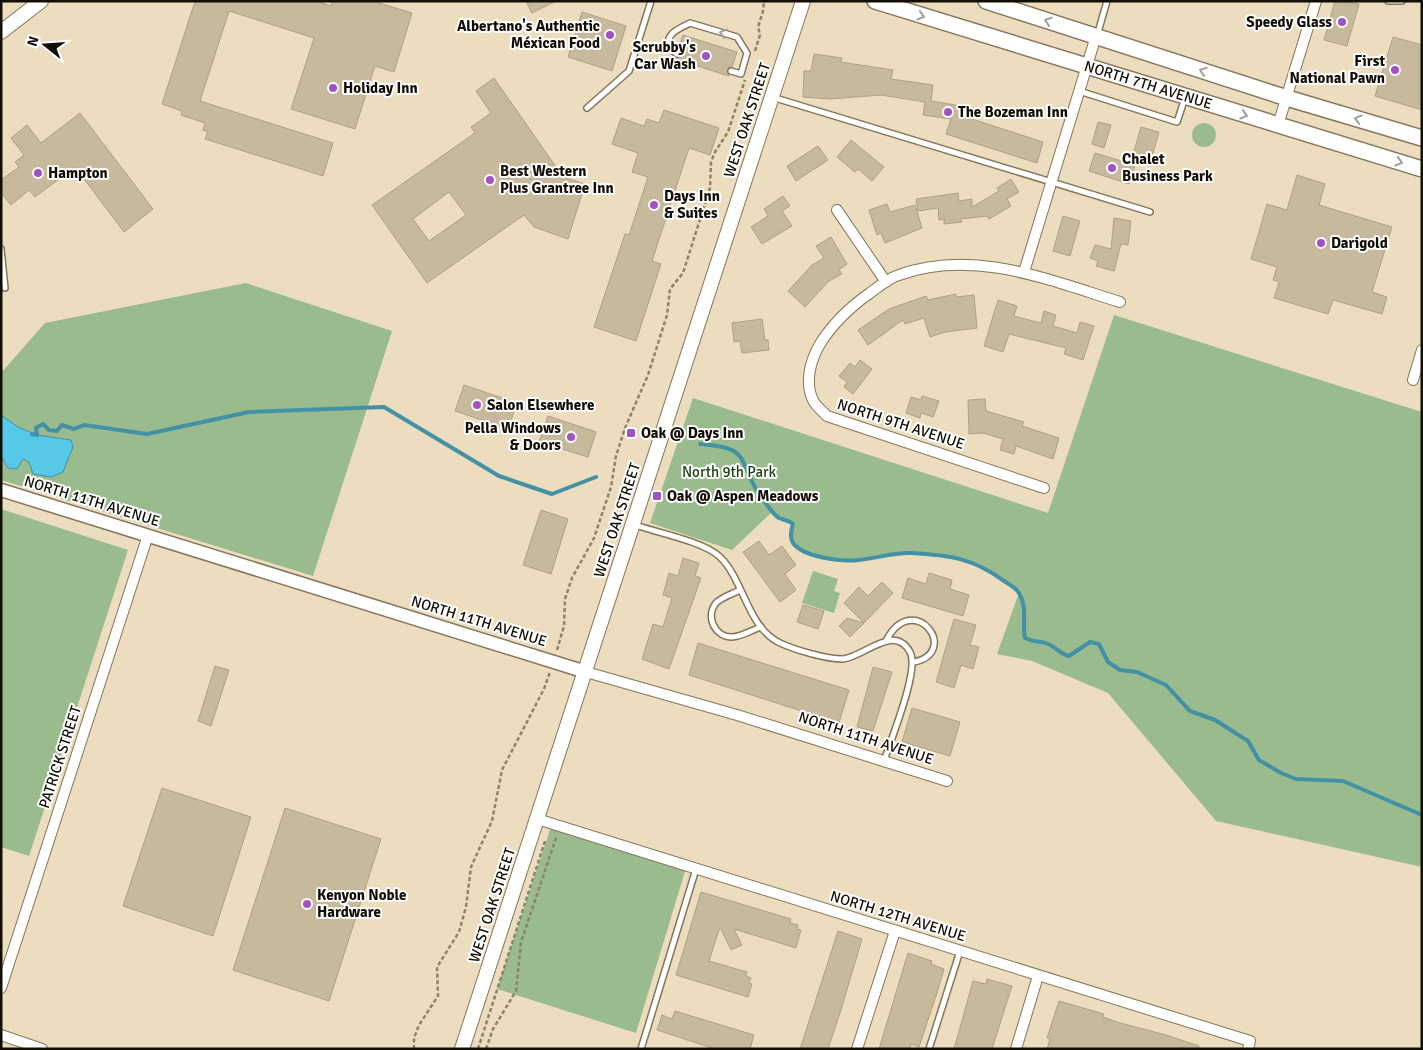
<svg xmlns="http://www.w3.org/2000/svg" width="1423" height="1050" font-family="Signika,sans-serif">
<rect width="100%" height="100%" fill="#ecddbe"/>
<g fill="#99bb8e">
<circle cx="1204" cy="135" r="12"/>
<path d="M246,283L392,331L313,576L1,480V373L45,323Z"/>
<path d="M1114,315L1422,412V867L1216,821L1108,693L1032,661L997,654L1020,590L1018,592L979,564L959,558L909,553L859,560L823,557L802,551L792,542L791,534L793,524L779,518L773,511L732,550L650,523L693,398L1048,513Z"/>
<path d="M1,509L128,550L29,856L1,847Z"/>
<path d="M813,571L838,579L834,591L840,593L834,613L802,603Z"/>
<path d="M551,827L686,868L636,1033L497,989Z"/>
</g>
<path fill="#56c9e8" stroke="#4291a4" d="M1,415L18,427L37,435L71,440L73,447L63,472L51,477L33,474L29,462L23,459L17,469L8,468L1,456Z"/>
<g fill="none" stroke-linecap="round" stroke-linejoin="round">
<g stroke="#4291a4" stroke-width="4">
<path d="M32,434L37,435L36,428L43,424L49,430L57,431L62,425L74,429L84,425L147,434L249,412L384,407L499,476L552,494L596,477"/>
<path d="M700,444C752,448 736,458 759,494C764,500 772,514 779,518C784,520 788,520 793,524C791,530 789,537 793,543C803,557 841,562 858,560C875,559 893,552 911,553C949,555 973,558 1004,581C1009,584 1016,588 1019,593C1028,608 1022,622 1025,638C1033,642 1040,641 1048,644C1056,647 1060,654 1069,656L1090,642L1099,644L1108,662L1120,670L1137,672L1166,685L1190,711L1215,720L1248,741L1259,760L1281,773L1296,779L1343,781L1422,815"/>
</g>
</g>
<g fill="#c7b99b" stroke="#aea183" fill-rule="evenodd">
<path d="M195,1H316L331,6L333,1H373L412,13L394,72L375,66L355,129L291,109L314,38L229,11L200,101L333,143L323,176L205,139L208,132L203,130L205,123L181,115L182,111L162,104Z"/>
<path d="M526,1H556L532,13Z"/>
<path d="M1335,1L1359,4L1347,46L1324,40Z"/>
<path d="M582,12L626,26L612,71L568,57Z"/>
<path d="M683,35L737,52L732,67L727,69L729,76L675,59L681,55L678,49Z"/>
<path d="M1393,37L1422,45V110L1375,96Z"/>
<path d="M814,54L842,58L841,62L893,70L891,79L933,85L931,101L974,108L972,119L1043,142L1037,163L946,134L951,119L923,115L925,102L881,95L830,99L803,97L804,71H811Z"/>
<path d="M494,78L563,177L585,184L568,239L534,227L524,215L427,283L372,205L475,133L471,127L491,113L476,91ZM449,192L466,215L429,241L413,219Z"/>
<path d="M664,110L719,128L710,155L689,148L652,261L661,264L636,341L594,327L625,234L629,235L648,177L632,172L638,153L612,144L621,118L644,126L647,119L659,123Z"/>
<path d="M80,113L153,209L124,232L75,167L35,197L29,190L11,205L1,193V180L19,167L15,162L24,155L11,138L27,125L41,143Z"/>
<path d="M1098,122L1111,125L1104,148L1092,144Z"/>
<path d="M1141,127L1159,132L1150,164L1132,158Z"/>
<path d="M851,140L884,167L872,181L858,169L855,172L837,157Z"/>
<path d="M818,146L828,160L796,181L787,166Z"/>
<path d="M1095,153L1135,165L1129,184L1089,171Z"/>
<path d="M1297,175L1325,184L1319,205L1392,227L1372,292L1387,297L1382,314L1333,300L1328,314L1274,298L1279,282L1273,280L1277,267L1251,259L1267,204L1287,210Z"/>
<path d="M1011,179L1019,192L1007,199L1011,206L989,219L987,216L961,219L962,222L944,224V219L939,220L938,208L918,211L916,199L958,193L959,201L972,199V207L999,191L997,188Z"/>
<path d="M783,196L790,206L782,211L792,226L762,244L751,227L768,216L764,209Z"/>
<path d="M887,204L890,212L915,205L922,228L885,243L881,233L877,235L869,210Z"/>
<path d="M1063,216L1080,221L1070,256L1053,251Z"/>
<path d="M1114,218L1131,221L1128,245L1121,244L1114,271L1096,266L1098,261L1090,258L1095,245L1111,249Z"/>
<path d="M831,237L847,264L839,270L842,274L829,281L805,307L788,291L812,265L824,258L816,246Z"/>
<path d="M956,294V297L974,295L977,328L945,332L930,337L924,318L905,324L903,320L868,345L858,330L889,309L926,296L928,300Z"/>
<path d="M998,300L1017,306L1014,316L1041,323L1044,311L1056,315L1053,326L1077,333L1080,322L1094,326L1083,360L1064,354L1066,348L1009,334L1003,352L984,346Z"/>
<path d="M762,319L765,340H768L769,350L742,353L740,341L734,342L732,323Z"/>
<path d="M860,360L872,369L853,394L844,387L847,382L839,376L850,363L855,367Z"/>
<path d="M464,385L517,403L508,429L455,411Z"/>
<path d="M922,396L939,401L933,417L921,413L920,418L906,413L911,397L921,400Z"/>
<path d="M985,399L986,411L1024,422L1022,426L1059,438L1053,459L1016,446L1014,454L1000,450L1003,439L983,433L969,434L968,400Z"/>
<path d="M548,416L596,432L588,457L539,442Z"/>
<path d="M541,510L568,519L551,574L523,565Z"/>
<path d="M759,541L769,555L782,546L796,565L785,574L796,590L780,602L743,552Z"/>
<path d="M683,558L699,563L695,576L701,578L669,669L642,659L653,624L663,627L672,598L663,595L669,573L678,576Z"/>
<path d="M929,573L952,580L950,589L969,595L963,616L902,598L908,578L926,584Z"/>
<path d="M882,582L893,593L864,623L844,603L859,587L868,596Z"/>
<path d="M803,605L824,611L818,629L797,622Z"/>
<path d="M847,618L864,623L850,637L839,626Z"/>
<path d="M954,619L976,625L970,645L979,647L973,669L961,665L954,688L936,682Z"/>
<path d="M698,643L849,690L839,723L689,675Z"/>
<path d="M215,666L229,670L211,726L198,721Z"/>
<path d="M873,667L892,672L873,731L857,727Z"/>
<path d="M912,708L960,722L950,756L902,742Z"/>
<path d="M162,788L251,817L213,936L123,906Z"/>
<path d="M285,808L381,839L329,1001L233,970Z"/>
<path d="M701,892L791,919L790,923L798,925L797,929L801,930L796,948L734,929L742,945L731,950L720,927L709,961L747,972L746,976L751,978L749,983L752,984L748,997L676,975Z"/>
<path d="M838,931L862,939L840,1013L828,1049H800Z"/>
<path d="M908,953L932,961L931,964L944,969L937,993L919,1047L911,1044L910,1049H879Z"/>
<path d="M987,979L1012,986L992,1049H954L973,981L986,984Z"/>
<path d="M1059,1001L1104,1014L1103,1017L1120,1023L1166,1035L1199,1046V1049H1047L1050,1039L1047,1038Z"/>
<path d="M675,1011L754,1035L750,1049H715L657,1030L662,1015L672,1019Z"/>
</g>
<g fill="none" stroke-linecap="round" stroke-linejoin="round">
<g stroke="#83765a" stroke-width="8">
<g id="service">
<path d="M1388,1H1402"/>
<path d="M1097,36L1107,1"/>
<path d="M677,54L669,48C665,33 679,29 690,23L737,37L747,53L741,74L731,71"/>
<path d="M1079,91L1177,122L1185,98"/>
<path d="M772,97L1150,212"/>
<path d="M587,108L629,71L651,1"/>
<path d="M1,249L5,288"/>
<path d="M635,525C656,532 705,542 720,557C744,580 747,627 780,643C795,650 826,659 843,659C864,657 894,623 910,652C920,669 891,739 884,761"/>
<path d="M740,590C732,594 722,597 716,603C705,617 715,637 732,637C741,637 752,630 761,627"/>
<path d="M886,641C913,588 962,652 914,662"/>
<path d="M641,1049L696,869"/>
<path d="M929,1049L960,951"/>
</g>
</g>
<g stroke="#83765a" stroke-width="12">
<g id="minor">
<path d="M1278,125L1316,1"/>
<path d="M837,210L886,282"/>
<path d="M1024,272L1096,36"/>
<path d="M1413,380L1422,350"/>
<path d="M1044,488L827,416C823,412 817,407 814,402C804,384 810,361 820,344C833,323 850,307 870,293C879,287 888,278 899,275C973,248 1049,280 1120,302"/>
<path d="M586,672L737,715L947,781"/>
<path d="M537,819L1250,1041L1248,1049"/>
<path d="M1,988L148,535"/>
<path d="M1,1035L42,1049"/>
<path d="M857,1049L895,931"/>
<path d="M1016,1049L1038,976"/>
</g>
</g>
<g stroke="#83765a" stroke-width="15">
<path id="tertiary" d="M1,490L586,672"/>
</g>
<g stroke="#83765a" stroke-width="16">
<g id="secondary">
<path d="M1,32L41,1"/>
<path d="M462,1049L803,1"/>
</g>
</g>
<g stroke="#83765a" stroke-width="18">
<g id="primary">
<path id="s1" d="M875,1L1422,169"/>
<path d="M986,1L1287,98L1422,138"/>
</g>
</g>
<g stroke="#8d826c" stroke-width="2.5" stroke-dasharray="4 2.5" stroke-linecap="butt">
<path d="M755,51L760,35L758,27L763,11L764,1"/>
<path d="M557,650L564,626L565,599L572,578L594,538L611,487L616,456L625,428L648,375L667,315L670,289L683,273L710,188L711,162L715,152L728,132L745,80"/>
<path d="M414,1049V1038L419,1025L438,996L437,967L459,932L466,907L471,867L492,821L502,770L544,689L550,672"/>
<path d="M478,1049L545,841"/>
<path d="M486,1049L493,1029L516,991L521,942L557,835"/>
</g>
<use href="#service" stroke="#fff" stroke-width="5"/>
<use href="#minor" stroke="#fff" stroke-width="10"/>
<use href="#tertiary" stroke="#fff" stroke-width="12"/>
<use href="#secondary" stroke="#fff" stroke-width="14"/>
<use href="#primary" stroke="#fff" stroke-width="15"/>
</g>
<defs><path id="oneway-chevron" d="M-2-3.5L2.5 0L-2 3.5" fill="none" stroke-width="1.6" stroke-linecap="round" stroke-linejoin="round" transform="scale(1.25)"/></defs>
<g stroke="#a19f9b">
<use href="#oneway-chevron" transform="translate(921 16) rotate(17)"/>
<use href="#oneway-chevron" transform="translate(1048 21) rotate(-162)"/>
<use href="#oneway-chevron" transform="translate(723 33) rotate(-163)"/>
<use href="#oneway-chevron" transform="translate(1203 71) rotate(-162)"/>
<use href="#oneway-chevron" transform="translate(1244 115) rotate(17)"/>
<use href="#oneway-chevron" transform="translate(1358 119) rotate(-163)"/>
<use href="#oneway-chevron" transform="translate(1399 162) rotate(17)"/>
</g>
<g fill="#a052c3" stroke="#fff" stroke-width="2">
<circle cx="1342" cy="22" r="5"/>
<circle cx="610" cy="35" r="5"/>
<circle cx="706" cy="56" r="5"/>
<circle cx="1395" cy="70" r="5"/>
<circle cx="333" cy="88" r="5"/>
<circle cx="948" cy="112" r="5"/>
<circle cx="1112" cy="168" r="5"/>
<circle cx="38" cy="173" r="5"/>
<circle cx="490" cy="180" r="5"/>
<circle cx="654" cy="205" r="5"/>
<circle cx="1321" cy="243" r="5"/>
<circle cx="477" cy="405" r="5"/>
<rect x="626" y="428" width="10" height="10" rx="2.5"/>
<circle cx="571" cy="437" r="5"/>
<rect x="652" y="491" width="10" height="10" rx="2.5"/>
<circle cx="307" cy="904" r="5"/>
</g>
<g text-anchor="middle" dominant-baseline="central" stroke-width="4" stroke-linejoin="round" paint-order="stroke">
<g font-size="15" font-weight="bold" fill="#130e04" stroke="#fff" text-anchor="start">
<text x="1332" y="22" text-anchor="end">Speedy Glass</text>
<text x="600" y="26" text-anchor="end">Albertano's Authentic<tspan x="600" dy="17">Méxican Food</tspan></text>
<text x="696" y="47" text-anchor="end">Scrubby's<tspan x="696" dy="17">Car Wash</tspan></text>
<text x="1385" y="61" text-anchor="end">First<tspan x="1385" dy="17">National Pawn</tspan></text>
<text x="343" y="88">Holiday Inn</text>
<text x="958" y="112">The Bozeman Inn</text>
<text x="1122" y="159">Chalet<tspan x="1122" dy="17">Business Park</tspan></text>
<text x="500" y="171">Best Western<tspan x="500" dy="17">Plus Grantree Inn</tspan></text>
<text x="48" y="173">Hampton</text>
<text x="664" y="196">Days Inn<tspan x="664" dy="17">&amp; Suites</tspan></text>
<text x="1331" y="243">Darigold</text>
<text x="487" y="405">Salon Elsewhere</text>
<text x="561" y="428" text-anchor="end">Pella Windows<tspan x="561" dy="17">&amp; Doors</tspan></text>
<text x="641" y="433">Oak @ Days Inn</text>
<text x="667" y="496">Oak @ Aspen Meadows</text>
<text x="317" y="895">Kenyon Noble<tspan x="317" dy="17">Hardware</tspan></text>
</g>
<g font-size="15" fill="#130e04" stroke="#fff">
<text stroke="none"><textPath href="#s1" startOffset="286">NORTH 7TH AVENUE</textPath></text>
<text transform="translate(747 120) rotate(-72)">WEST OAK STREET</text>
<text transform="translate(901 424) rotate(18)">NORTH 9TH AVENUE</text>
<text transform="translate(92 501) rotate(17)">NORTH 11TH AVENUE</text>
<text transform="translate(617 520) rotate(-72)">WEST OAK STREET</text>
<text transform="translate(479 621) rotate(17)">NORTH 11TH AVENUE</text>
<text transform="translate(866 738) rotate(18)">NORTH 11TH AVENUE</text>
<text transform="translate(60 757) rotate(-72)">PATRICK STREET</text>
<text transform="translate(492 905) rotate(-72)">WEST OAK STREET</text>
<text transform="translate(898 916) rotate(17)">NORTH 12TH AVENUE</text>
</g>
<g font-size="15" fill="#1d4010" stroke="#fff">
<text x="729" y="472">North 9th Park</text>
</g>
</g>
<rect width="1423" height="1050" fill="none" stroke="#130e04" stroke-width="5"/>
<g transform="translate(45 45) rotate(287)" stroke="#ffffff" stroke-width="4" paint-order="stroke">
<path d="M0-4L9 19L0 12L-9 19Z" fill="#130e04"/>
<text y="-8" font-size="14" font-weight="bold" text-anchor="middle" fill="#130e04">N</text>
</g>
</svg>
